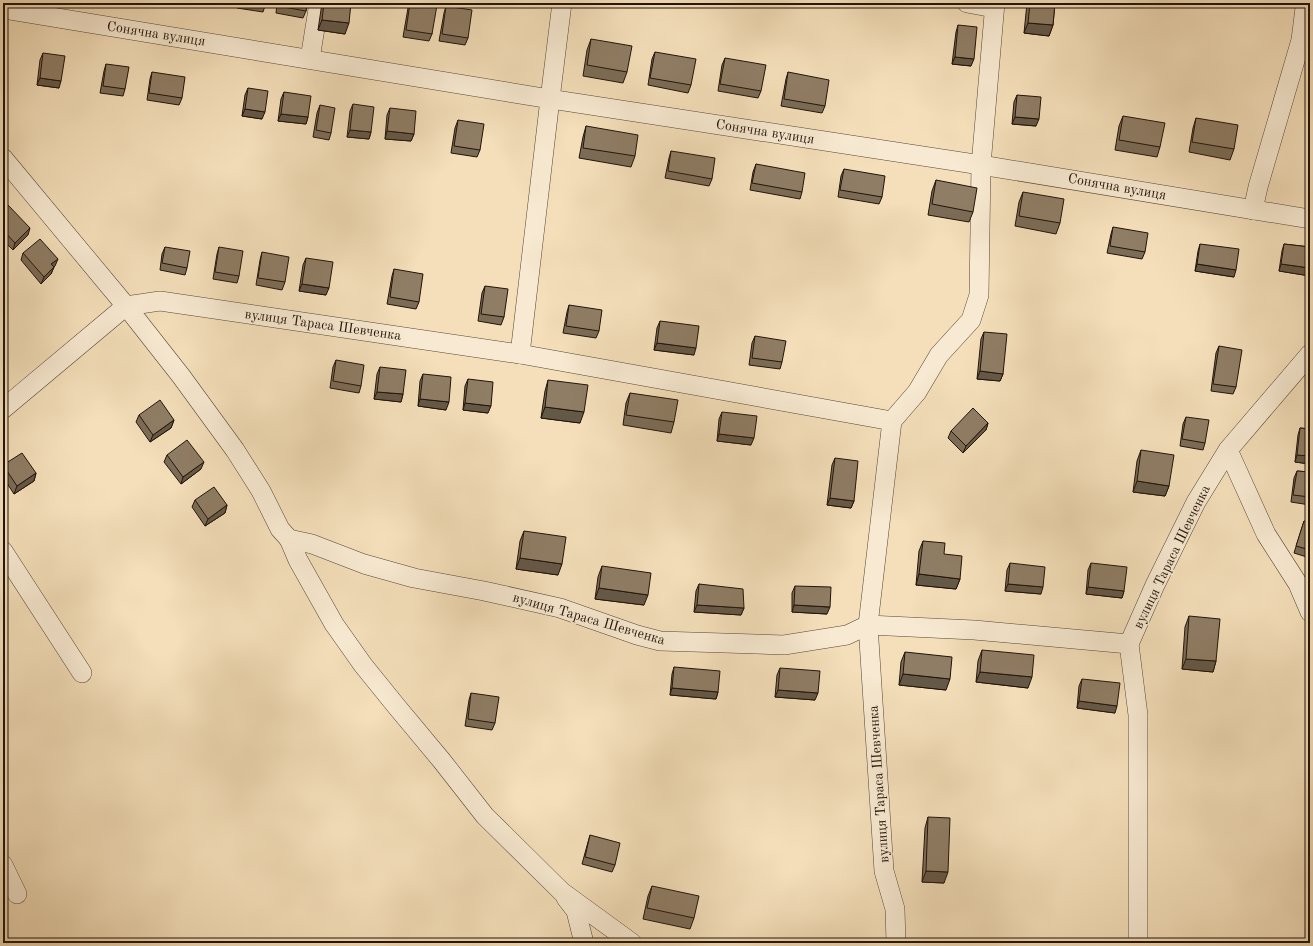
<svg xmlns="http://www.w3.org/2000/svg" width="1313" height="946" font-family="'Old Standard TT',serif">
<rect width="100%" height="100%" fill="#f4dfba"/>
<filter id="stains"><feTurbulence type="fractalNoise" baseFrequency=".005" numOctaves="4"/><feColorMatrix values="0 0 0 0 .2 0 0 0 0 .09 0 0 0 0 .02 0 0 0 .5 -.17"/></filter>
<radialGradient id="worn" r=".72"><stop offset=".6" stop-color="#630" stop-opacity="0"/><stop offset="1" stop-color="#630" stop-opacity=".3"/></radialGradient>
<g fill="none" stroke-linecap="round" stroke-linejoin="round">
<g stroke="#564635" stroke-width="20">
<g id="minor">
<path d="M967,3L994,8"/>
<path d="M3,9L550,99L981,165L1310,219"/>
<path d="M310,59L319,3"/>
<path d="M3,158L126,306L181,376L235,450L261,491L280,529L289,539L298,560L334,624L363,665L397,707L442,761L485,816L562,892L632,943"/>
<path d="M1253,210L1258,187L1301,40L1305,8L1304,3"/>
<path d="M520,354L550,99L562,3"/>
<path d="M3,409L126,306L160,301L520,354L892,421"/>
<path d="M1228,450L1266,534L1298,584L1310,612"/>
<path d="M289,539L312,544L364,564L414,578L484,591L560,608L637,635L660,641L784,645L847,635L868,625L974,630L1129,644"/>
<path d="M3,551L82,673"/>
<path d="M3,865L17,894"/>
<path d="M566,898L576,911L584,943"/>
<path d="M896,943L895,909L884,871L868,625L892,421L917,392L939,355L971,320L979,295L981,165L995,3"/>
<path d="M1138,943V715L1129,644L1155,585L1196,502L1228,450L1310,354"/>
</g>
</g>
<use href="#minor" stroke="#f8ead2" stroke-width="19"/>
</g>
<g fill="#7b6c57" stroke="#211309">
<path d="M207,3H228L227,6Z"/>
<path d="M238,3H266L263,12L237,8Z"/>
<path d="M277,3H307L306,11L303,18L276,13Z"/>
<path d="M322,3H351L345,34L318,30Z"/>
<path d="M409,3H422L432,34L429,41L403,37L408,8Z"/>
<path d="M1027,3H1055L1053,25L1049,36L1024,33Z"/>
<path d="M446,6L468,38L465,45L439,41L444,13Z"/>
<path d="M958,25L971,66L952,64L956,32Z"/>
<path d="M591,39L627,72L623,83L583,76L587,50Z"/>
<path d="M655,52L691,85L688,93L648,85L652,59Z"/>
<path d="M43,53L59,88L37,85L40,60Z"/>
<path d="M725,58L761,91L758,98L718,91L722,65Z"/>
<path d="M106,64L125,89L123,96L100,93L104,71Z"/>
<path d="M152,72L182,98L179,105L147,100L150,79Z"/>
<path d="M788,72L825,106L822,113L781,106L786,79Z"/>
<path d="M248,88L262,119L242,116L245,95Z"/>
<path d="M284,92L308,117L306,124L278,121L281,99Z"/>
<path d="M1017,95L1036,126L1012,124L1014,102Z"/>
<path d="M353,104L371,132L369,139L347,137L350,111Z"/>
<path d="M320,105L331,133L329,140L313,137L317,113Z"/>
<path d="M390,108L414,134L411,141L385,139L387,115Z"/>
<path d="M1123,116L1160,147L1157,157L1115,150L1119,126Z"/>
<path d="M1196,118L1234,149L1230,160L1189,152L1193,128Z"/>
<path d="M458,120L480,150L477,157L451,153L455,128Z"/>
<path d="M586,126L635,156L631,167L579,158L583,137Z"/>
<path d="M671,151L712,179L709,186L665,178L669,158Z"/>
<path d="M756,164L802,192L800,199L750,190L753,172Z"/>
<path d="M844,169L882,197L879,204L838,197L841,176Z"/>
<path d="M936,180L973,212L969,222L928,215L932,191Z"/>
<path d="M1023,192L1060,223L1056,234L1015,226L1019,202Z"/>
<path d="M3,209L28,235L13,250L3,240Z"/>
<path d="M1113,227L1145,252L1142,259L1107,253L1111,234Z"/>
<path d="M1200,244L1234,277L1195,271L1198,251Z"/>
<path d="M1284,244L1310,247V276L1279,271L1282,251Z"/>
<path d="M165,247L187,268L185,275L160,270L162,254Z"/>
<path d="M219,247L239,276L237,283L213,279L217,254Z"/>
<path d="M262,252L285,282L282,290L256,285L260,260Z"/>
<path d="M23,253L55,266L54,267L51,274L41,284L21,260Z"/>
<path d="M306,258L326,295L299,291L303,265Z"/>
<path d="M394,269L419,302L416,309L387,304L392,276Z"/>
<path d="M485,286L504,317L501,325L478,321L482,293Z"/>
<path d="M569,305L599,331L596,338L563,333L567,312Z"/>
<path d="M660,321L694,355L654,350L657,328Z"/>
<path d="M984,332L1003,374L1000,381L977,379L981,339Z"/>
<path d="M755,336L782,362L780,369L749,365L752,343Z"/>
<path d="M1219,346L1236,387L1233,394L1211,391L1216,353Z"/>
<path d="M336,360L361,386L359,393L330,388L333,367Z"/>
<path d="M380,367L403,394L401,402L374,399L377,374Z"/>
<path d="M423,374L446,410L418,406L420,381Z"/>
<path d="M468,379L488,413L463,410L465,386Z"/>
<path d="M548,380L580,423L541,418L545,391Z"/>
<path d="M630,393L674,422L671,433L623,425L626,403Z"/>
<path d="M722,412L751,445L717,441L719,419Z"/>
<path d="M139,415L174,420L171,428L150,442L136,422Z"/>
<path d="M1186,417L1205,443L1203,450L1180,446L1183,424Z"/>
<path d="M988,423L986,430L963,453L948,438L951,431Z"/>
<path d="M1300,428L1310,429V464L1295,462L1298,435Z"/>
<path d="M1141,450L1169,486L1165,496L1133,492L1137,461Z"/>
<path d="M167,455L201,469L181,484L164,462Z"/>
<path d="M835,458L854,501L851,508L827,505L832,465Z"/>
<path d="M3,465L36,473L34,481L14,494L3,477Z"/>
<path d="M1297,471L1310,472V505L1291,502L1294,478Z"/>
<path d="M195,500L227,505L225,513L205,526L192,507Z"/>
<path d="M1304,521L1310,523V558L1294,553Z"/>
<path d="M524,531L558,575L516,569L520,541Z"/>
<path d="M923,541L944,554L960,579L956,589L916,585L919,551Z"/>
<path d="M1010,563L1041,594L1005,591L1007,570Z"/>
<path d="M1091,563L1124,591L1122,598L1086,594L1088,570Z"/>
<path d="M602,566L644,605L595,599L598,577Z"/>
<path d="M699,584L744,608L741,615L694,612L696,591Z"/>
<path d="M795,586L827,614L792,612V593Z"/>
<path d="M1189,616L1216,661L1213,672L1182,669L1185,627Z"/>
<path d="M982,650L1028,688L976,682L978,661Z"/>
<path d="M905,652L946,690L899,685L901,662Z"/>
<path d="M674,667L718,692L716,699L670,695L672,674Z"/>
<path d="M780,668L815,700L775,697L777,675Z"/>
<path d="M1082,679L1115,713L1077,708L1079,686Z"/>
<path d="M471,693L495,723L492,730L465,726L469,700Z"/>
<path d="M928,817L944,883L922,882L925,828Z"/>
<path d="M590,835L615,865L612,872L582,864L588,842Z"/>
<path d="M652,886L694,918L690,929L643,919L648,896Z"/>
</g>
<g fill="#645847" stroke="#211309">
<path d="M322,20L349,23L345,34L318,30Z"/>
<path d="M1028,23L1053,25L1049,36L1024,33Z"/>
<path d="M955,57L974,59L971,66L952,64Z"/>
<path d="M40,78L61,81L59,88L37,85Z"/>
<path d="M245,109L265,112L262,119L242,116Z"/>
<path d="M281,114L308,117L306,124L278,121Z"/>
<path d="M1015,117L1039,119L1036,126L1012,124Z"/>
<path d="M350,130L371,132L369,139L347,137Z"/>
<path d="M387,131L414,134L411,141L385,139Z"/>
<path d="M30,228L28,235L13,250L15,243Z"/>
<path d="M58,259L55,266L49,271L51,264Z"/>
<path d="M1197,264L1236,270L1234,277L1195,271Z"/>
<path d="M1281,264L1310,268V276L1279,271Z"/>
<path d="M54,267L51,274L41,284L44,277Z"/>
<path d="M302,284L329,288L326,295L299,291Z"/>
<path d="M657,343L696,348L694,355L654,350Z"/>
<path d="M980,371L1003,374L1000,381L977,379Z"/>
<path d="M377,392L403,394L401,402L374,399Z"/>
<path d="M420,399L449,402L446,410L418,406Z"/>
<path d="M465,403L491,406L488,413L463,410Z"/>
<path d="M545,407L584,412L580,423L541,418Z"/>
<path d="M174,420L171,428L150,442L153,435Z"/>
<path d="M988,423L986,430L963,453L966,446Z"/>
<path d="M719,434L754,438L751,445L717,441Z"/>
<path d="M1297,455L1310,456V464L1295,462Z"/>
<path d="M204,462L201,469L181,484L183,477Z"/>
<path d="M36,473L34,481L14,494L17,486Z"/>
<path d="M1137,481L1169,486L1165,496L1133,492Z"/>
<path d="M830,498L854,501L851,508L827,505Z"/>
<path d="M227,505L225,513L205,526L208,519Z"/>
<path d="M520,558L562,564L558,575L516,569Z"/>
<path d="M919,574L960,579L956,589L916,585Z"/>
<path d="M1008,584L1043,587L1041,594L1005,591Z"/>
<path d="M1088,587L1124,591L1122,598L1086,594Z"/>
<path d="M599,588L648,595L644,605L595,599Z"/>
<path d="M697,605L744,608L741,615L694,612Z"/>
<path d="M794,605L830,607L827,614L792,612Z"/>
<path d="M1186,659L1216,661L1213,672L1182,669Z"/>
<path d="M980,672L1032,677L1028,688L976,682Z"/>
<path d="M903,674L950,679L946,690L899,685Z"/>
<path d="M672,688L718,692L716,699L670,695Z"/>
<path d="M778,690L818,693L815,700L775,697Z"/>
<path d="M1079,701L1117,706L1115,713L1077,708Z"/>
<path d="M926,871L948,872L944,883L922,882Z"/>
</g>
<g fill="#8f7d65" stroke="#211309">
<path d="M255,3H266V5Z"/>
<path d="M279,3H307L306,11L278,6Z"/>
<path d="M324,3H351L349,23L322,20Z"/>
<path d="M410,3H422L437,5L432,34L406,30Z"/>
<path d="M1030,3H1055L1053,25L1028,23Z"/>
<path d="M446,6L472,10L468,38L442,34Z"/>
<path d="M958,25L977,27L974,59L955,57Z"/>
<path d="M591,39L632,46L627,72L587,65Z"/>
<path d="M655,52L696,59L691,85L650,78Z"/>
<path d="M43,53L65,56L61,81L40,78Z"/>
<path d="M725,58L766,65L761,91L720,84Z"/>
<path d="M106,64L129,67L125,89L103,86Z"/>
<path d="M152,72L185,77L182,98L149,93Z"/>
<path d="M788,72L829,80L825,106L784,99Z"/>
<path d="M248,88L268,91L265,112L245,109Z"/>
<path d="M284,92L311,96L308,117L281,114Z"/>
<path d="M1017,95L1041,97L1039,119L1015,117Z"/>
<path d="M353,104L374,107L371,132L350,130Z"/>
<path d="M320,105L335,108L331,133L316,130Z"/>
<path d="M390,108L416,111L414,134L387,131Z"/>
<path d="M1123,116L1165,123L1160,147L1119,140Z"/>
<path d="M1196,118L1238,125L1234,149L1192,142Z"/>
<path d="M458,120L484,124L480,150L454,146Z"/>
<path d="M586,126L638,135L635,156L583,148Z"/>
<path d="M671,151L715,158L712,179L668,171Z"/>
<path d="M756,164L805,173L802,192L752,183Z"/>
<path d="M844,169L885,176L882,197L840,190Z"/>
<path d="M936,180L977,188L973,212L932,204Z"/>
<path d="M1023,192L1064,199L1060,223L1019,216Z"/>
<path d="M8,205L30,228L15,243L3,230V209Z"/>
<path d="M1113,227L1148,233L1145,252L1110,246Z"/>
<path d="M40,239L58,259L51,264L54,267L44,277L23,253Z"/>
<path d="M1200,244L1239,249L1236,270L1197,264Z"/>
<path d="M1284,244L1310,247V268L1281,264Z"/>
<path d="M165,247L190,251L187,268L162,263Z"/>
<path d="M219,247L243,251L239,276L215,272Z"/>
<path d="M262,252L289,257L285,282L258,278Z"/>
<path d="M306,258L333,262L329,288L302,284Z"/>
<path d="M394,269L423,274L419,302L390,297Z"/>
<path d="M485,286L508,289L504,317L481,314Z"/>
<path d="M569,305L602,310L599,331L566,326Z"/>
<path d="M660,321L699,326L696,348L657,343Z"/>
<path d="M984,332L1007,334L1003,374L980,371Z"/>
<path d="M755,336L786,341L782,362L752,358Z"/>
<path d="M1219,346L1242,350L1236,387L1213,384Z"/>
<path d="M336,360L364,365L361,386L333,381Z"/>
<path d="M380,367L406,370L403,394L377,392Z"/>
<path d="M423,374L451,377L449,402L420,399Z"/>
<path d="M468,379L493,382L491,406L465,403Z"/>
<path d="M548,380L588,385L584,412L545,407Z"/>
<path d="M630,393L678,400L674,422L626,415Z"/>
<path d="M160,400L174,420L153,435L139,415Z"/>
<path d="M973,408L988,423L966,446L951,431Z"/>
<path d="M722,412L757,416L754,438L719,434Z"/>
<path d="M1186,417L1209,420L1205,443L1182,439Z"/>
<path d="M1300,428L1310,429V456L1297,455Z"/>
<path d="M187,440L204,462L183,477L167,455Z"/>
<path d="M1141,450L1174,455L1169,486L1137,481Z"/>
<path d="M22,453L36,473L17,486L3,465Z"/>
<path d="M835,458L858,461L854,501L830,498Z"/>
<path d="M1297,471L1310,472V497L1293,495Z"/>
<path d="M214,487L227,505L208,519L195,500Z"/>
<path d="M1304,521L1310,523V550L1296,546Z"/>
<path d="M524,531L566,537L562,564L520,558Z"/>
<path d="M923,541L945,543L944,554L962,556L960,579L919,574Z"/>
<path d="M1010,563L1045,567L1043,587L1008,584Z"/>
<path d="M1091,563L1127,567L1124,591L1088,587Z"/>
<path d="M602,566L651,573L648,595L599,588Z"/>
<path d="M699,584L743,589L744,608L697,605Z"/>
<path d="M795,586L831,587L830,607L794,605Z"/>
<path d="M1189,616L1220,619L1216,661L1186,659Z"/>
<path d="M982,650L1034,655L1032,677L980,672Z"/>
<path d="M905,652L952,657L950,679L903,674Z"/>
<path d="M674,667L720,671L718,692L672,688Z"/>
<path d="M780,668L820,671L818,693L778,690Z"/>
<path d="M1082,679L1120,683L1117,706L1079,701Z"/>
<path d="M471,693L499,697L495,723L468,719Z"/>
<path d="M928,817L950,818L948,872L926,871Z"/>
<path d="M590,835L620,843L615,865L585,857Z"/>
<path d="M652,886L699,896L694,918L647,908Z"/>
</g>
<g text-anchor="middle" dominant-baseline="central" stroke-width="3" stroke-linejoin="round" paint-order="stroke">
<g font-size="14" fill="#211309" stroke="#f8ead2">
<text transform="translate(156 34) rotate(9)">Сонячна вулиця</text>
<text transform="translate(765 132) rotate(9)">Сонячна вулиця</text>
<text transform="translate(1117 187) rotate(10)">Сонячна вулиця</text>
<text transform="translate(323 325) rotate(8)">вулиця Тараса Шевченка</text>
<text transform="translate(1172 557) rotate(-64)">вулиця Тараса Шевченка</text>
<text transform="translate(589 619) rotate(16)">вулиця Тараса Шевченка</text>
<text transform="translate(879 784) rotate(-94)">вулиця Тараса Шевченка</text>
</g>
</g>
<rect width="1313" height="946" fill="none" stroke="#f4dfba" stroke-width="16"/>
<rect x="4" y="4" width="1305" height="938" fill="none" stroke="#211309" stroke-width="2"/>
<rect x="8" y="8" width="1297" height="930" fill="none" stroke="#211309"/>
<rect width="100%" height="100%" filter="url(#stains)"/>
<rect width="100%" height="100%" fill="url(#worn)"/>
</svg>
